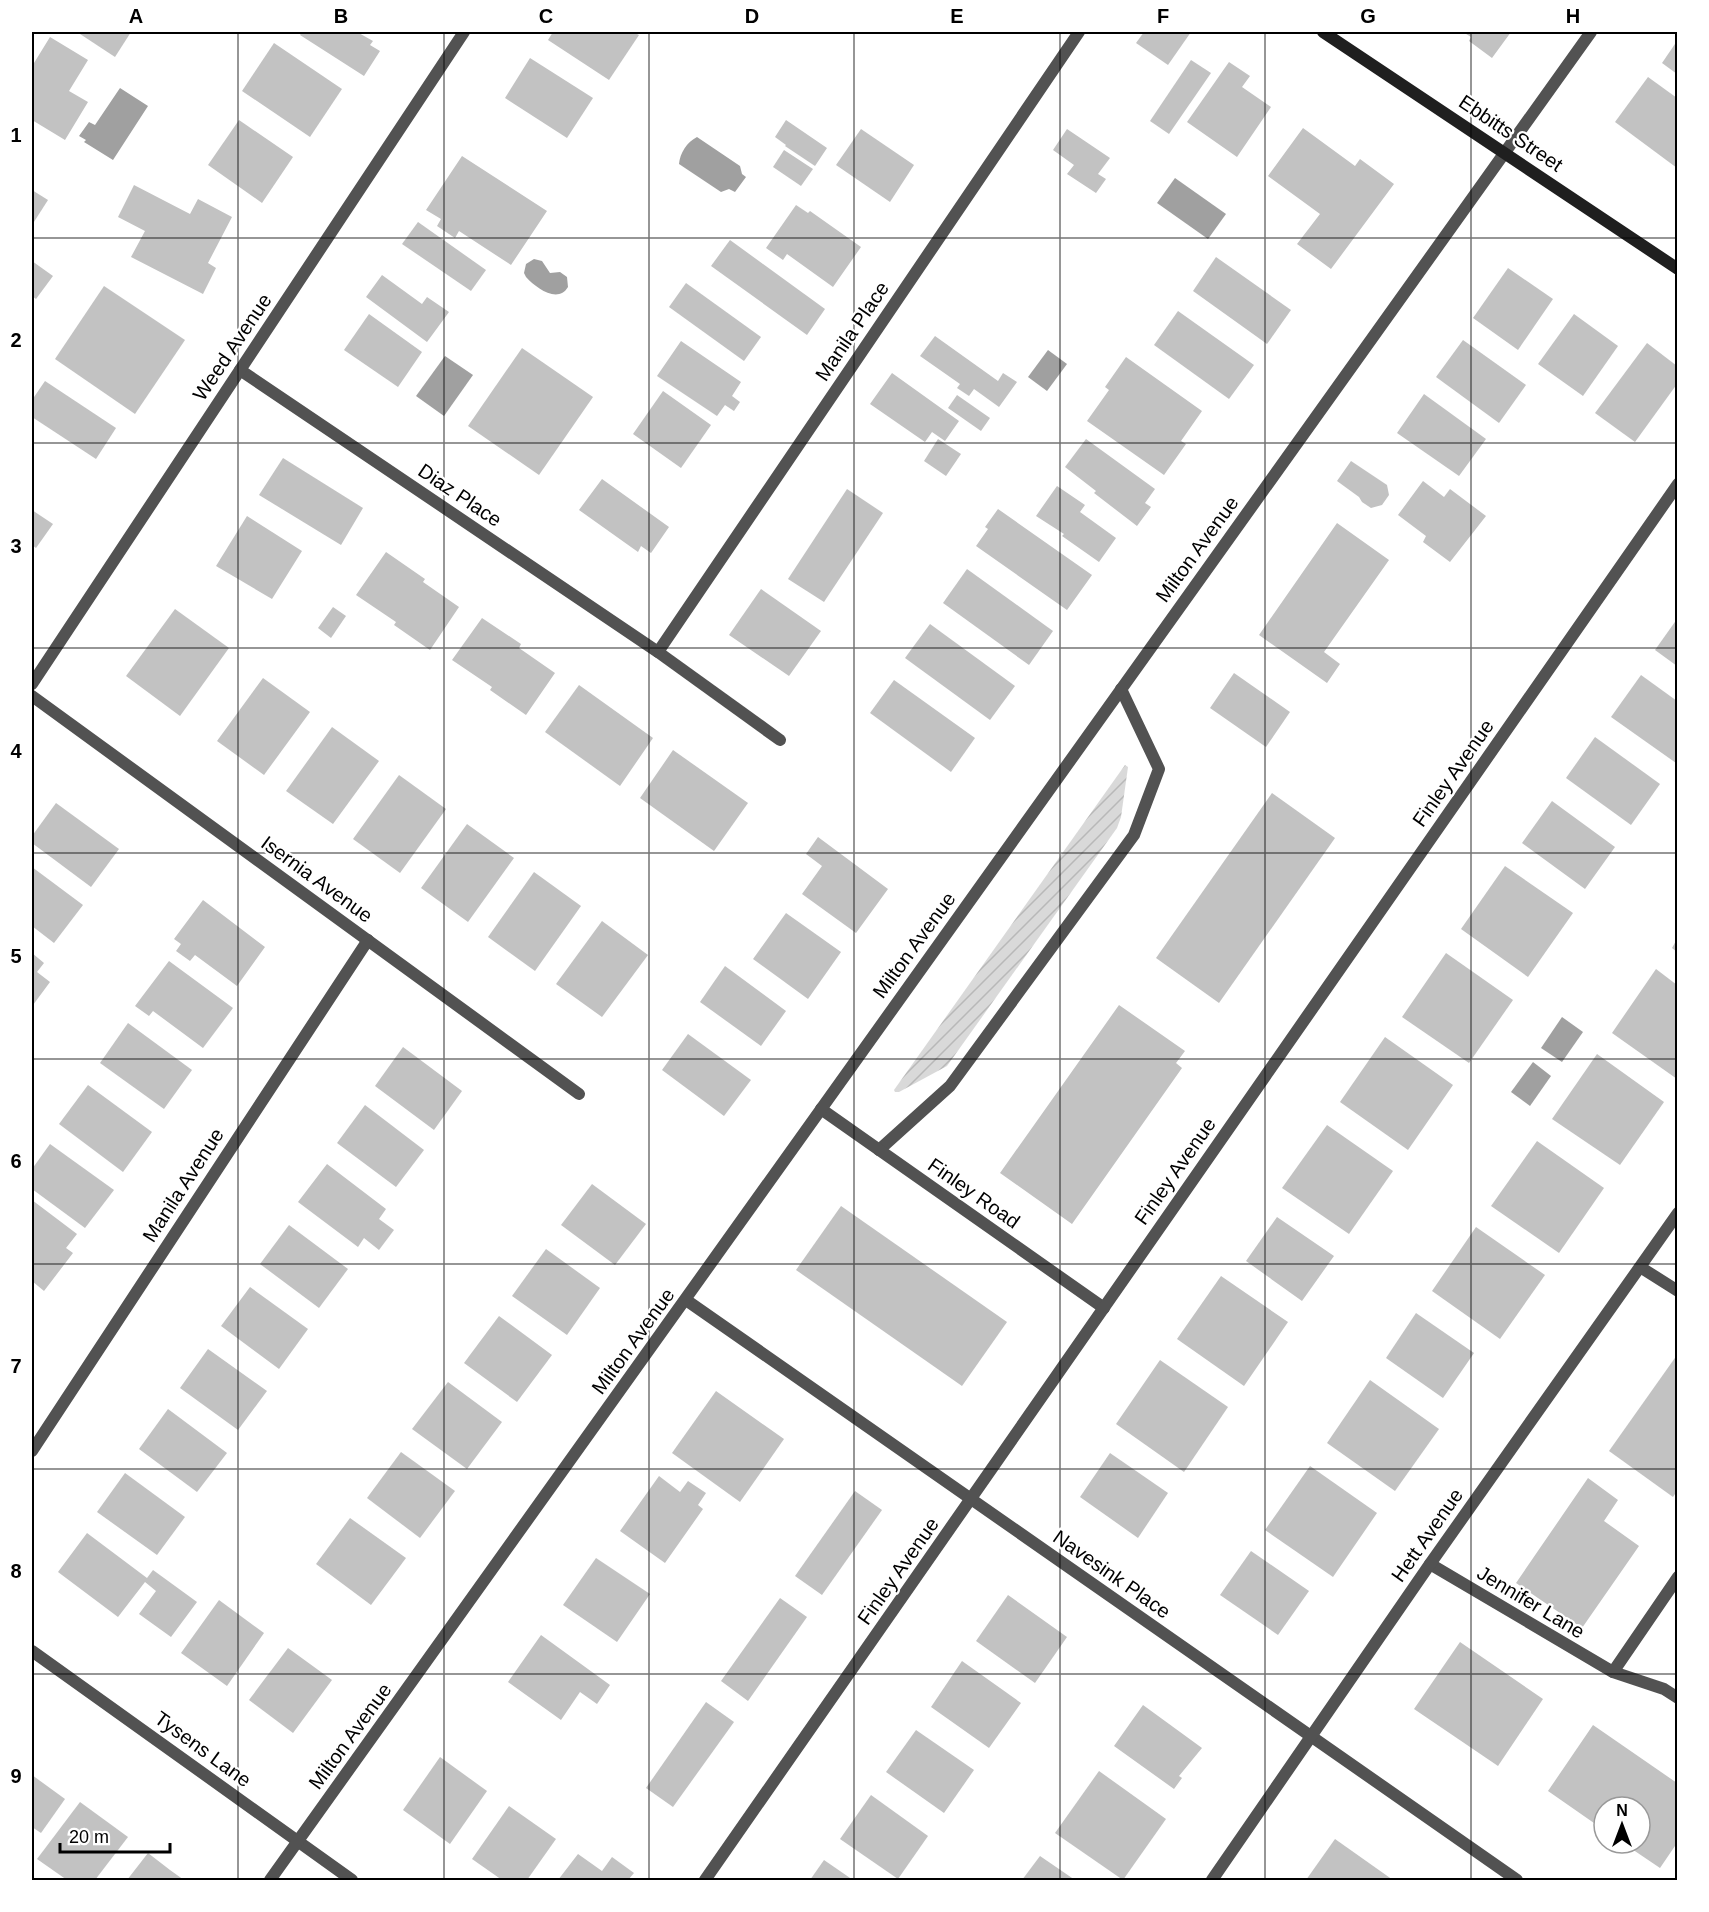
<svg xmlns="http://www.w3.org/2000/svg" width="1709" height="1912" font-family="Arial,sans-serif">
<defs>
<pattern id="garden-furrows" width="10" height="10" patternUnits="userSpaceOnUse" patternTransform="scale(1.5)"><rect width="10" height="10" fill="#d9d9d9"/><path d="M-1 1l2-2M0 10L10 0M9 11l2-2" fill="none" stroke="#b8b8b8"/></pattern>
</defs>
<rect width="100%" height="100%" fill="#fff"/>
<path fill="url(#garden-furrows)" d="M1125,765L1128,767L1121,817L1117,828L947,1066L899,1092H895L894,1090Z"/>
<g fill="#a0a0a0">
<path d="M120,88L148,106L113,160L84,142L86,140L79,136L89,122L95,125Z"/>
<path d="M697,137L740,166L742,174L746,177L735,192L729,189L721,192L679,164C680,153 687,142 697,137Z"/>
<path d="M1175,178L1226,214L1208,239L1157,203Z"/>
<path d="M534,259L542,261L550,273L560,272L567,277L568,287C558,304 536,288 526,277L524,273L526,264Z"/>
<path d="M1048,350L1067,364L1047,391L1028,377Z"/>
<path d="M445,356L473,375L444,416L416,396Z"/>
<path d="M1562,1017L1583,1032L1562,1062L1541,1048Z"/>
<path d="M1533,1062L1551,1076L1530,1106L1511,1092Z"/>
</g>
<g fill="#c2c2c2">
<path d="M77,32H131L115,57Z"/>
<path d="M302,32H357L373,41L370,45L380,51L364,76L300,35Z"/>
<path d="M553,32H633L639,35L609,80L548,40Z"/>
<path d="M1144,32H1191L1168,65L1136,43Z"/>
<path d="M1463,32H1511L1492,58L1469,41L1471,37Z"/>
<path d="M50,37L88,60L69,91L88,102L65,140L32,120V62L34,63Z"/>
<path d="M1677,41V74L1662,63Z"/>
<path d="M274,43L342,89L310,137L242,91Z"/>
<path d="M530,58L593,98L567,138L505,98Z"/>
<path d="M1191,60L1211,73L1169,134L1150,121Z"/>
<path d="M1229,62L1250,76L1242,87L1271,107L1237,157L1187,122Z"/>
<path d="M1648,77L1677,98V168L1615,122Z"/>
<path d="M239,120L293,157L262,203L208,165Z"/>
<path d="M786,120L827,148L815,166L785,146L786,145L775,137Z"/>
<path d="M1303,128L1355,166L1360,159L1394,184L1331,269L1297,244L1320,214L1268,176Z"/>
<path d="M861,129L914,165L890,202L836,165Z"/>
<path d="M1067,129L1110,158L1098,174L1106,179L1096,193L1067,174L1074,165L1053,150Z"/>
<path d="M784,150L813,169L801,186L773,167Z"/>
<path d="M462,156L547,211L511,265L459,231L455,238L437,226L441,219L426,210Z"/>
<path d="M134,185L190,214L198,199L232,217L208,263L216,268L203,294L131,257L145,231L118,217Z"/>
<path d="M32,190L48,200L32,225Z"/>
<path d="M796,205L808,213L810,211L861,247L833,287L787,254L783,260L766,248Z"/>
<path d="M418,222L486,270L471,291L402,244Z"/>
<path d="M730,240L825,309L807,335L711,266Z"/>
<path d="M1216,257L1291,310L1267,344L1193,291Z"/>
<path d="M32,261L53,276L36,299L32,296Z"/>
<path d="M1508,268L1553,299L1518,350L1473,318Z"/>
<path d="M382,275L422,304L427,297L449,312L427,342L366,297Z"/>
<path d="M686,283L761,337L744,361L669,307Z"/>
<path d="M104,286L185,340L135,414L55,359Z"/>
<path d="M1178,311L1254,365L1229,399L1154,345Z"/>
<path d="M369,314L422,352L398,387L344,350Z"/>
<path d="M1574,314L1618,346L1583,396L1538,364Z"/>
<path d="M935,336L998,381L1003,373L1017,382L999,407L974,389L969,396L957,388L960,384L920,356Z"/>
<path d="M1463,340L1526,385L1499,423L1436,377Z"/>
<path d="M681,341L741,382L732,396L740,402L734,411L725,405L717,416L657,376Z"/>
<path d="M1647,343L1677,366V384L1635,442L1595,413Z"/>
<path d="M522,348L593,397L539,475L468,426Z"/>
<path d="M1126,357L1202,411L1181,441L1186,444L1164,475L1087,421L1109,390L1105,387Z"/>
<path d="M892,373L959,421L945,441L932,432L925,442L870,404Z"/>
<path d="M45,381L116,428L96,459L32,417V400Z"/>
<path d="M663,391L711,425L681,468L633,434Z"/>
<path d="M1424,394L1486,439L1459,476L1397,433Z"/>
<path d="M957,395L990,418L981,431L948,408Z"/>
<path d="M938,439L961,454L946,476L924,461Z"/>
<path d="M1086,439L1155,489L1145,503L1151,507L1137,526L1094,493L1096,491L1065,467Z"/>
<path d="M283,458L363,508L341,545L259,495Z"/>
<path d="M1351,461L1387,485L1389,495L1382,505L1371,508L1362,502L1359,497L1337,481Z"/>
<path d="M602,479L669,527L651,553L641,546L638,552L579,510Z"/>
<path d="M1423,481L1444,497L1450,489L1486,516L1450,562L1423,542L1426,536L1398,515Z"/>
<path d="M1057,486L1085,505L1080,512L1116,538L1099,562L1062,536L1064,534L1036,516Z"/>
<path d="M847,489L883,513L824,602L788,579Z"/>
<path d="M998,509L1092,575L1067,610L976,546L988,529L985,527Z"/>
<path d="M32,510L53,524L36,548L32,545Z"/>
<path d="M247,516L302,551L272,599L216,566Z"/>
<path d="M1337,523L1389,560L1324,652L1340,664L1327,683L1259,635Z"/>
<path d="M386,552L425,579L423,582L459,607L430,650L394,625L396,622L356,595Z"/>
<path d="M967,569L1053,631L1029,665L943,603Z"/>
<path d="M761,589L821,631L789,676L729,635Z"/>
<path d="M333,607L346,616L331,638L318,628Z"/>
<path d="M175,609L229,648L180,716L126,676Z"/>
<path d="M482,618L521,644L519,648L555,673L526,715L490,690L492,687L452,660Z"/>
<path d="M1677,619V666L1655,650Z"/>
<path d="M930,624L1015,686L990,720L905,658Z"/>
<path d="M1234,673L1290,712L1266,747L1210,708Z"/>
<path d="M1641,675L1677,701V760L1676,763L1611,717Z"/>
<path d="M263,678L310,712L264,775L217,741Z"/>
<path d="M894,680L975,738L951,772L870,713Z"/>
<path d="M579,685L653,738L620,786L545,732Z"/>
<path d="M332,727L379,761L333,824L286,791Z"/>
<path d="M1595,737L1660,784L1631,825L1566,778Z"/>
<path d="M673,750L748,803L714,851L640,798Z"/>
<path d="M399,775L446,809L400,873L353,839Z"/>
<path d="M1272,793L1335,838L1219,1003L1156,958Z"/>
<path d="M1552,801L1615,847L1585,889L1522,843Z"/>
<path d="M56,803L119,849L91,887L32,843V836Z"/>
<path d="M467,824L514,858L468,922L421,888Z"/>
<path d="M818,837L888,889L856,933L802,894L822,866L806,854Z"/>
<path d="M1505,866L1573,913L1528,977L1461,929Z"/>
<path d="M32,867L83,905L54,943L32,926Z"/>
<path d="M534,872L581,906L535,971L488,937Z"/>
<path d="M203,900L265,947L237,986L195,955L190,961L176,951L181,944L174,939Z"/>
<path d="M786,913L841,952L808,999L753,959Z"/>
<path d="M602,921L648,955L602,1017L556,984Z"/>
<path d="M1677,939V952L1672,948Z"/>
<path d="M32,953L44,963L37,972L50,982L33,1005L32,1004Z"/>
<path d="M1446,953L1513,1000L1469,1063L1402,1017Z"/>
<path d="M169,961L233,1008L203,1048L153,1011L149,1016L135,1006Z"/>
<path d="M725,966L786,1011L761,1046L700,1002Z"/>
<path d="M1656,969L1677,985V1079L1612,1033Z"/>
<path d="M1119,1005L1185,1051L1176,1063L1182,1068L1072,1224L1000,1173Z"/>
<path d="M128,1023L192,1070L164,1109L100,1063Z"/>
<path d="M688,1034L751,1080L724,1116L662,1070Z"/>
<path d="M1385,1037L1453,1085L1408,1150L1340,1102Z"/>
<path d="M403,1047L462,1091L434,1130L375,1086Z"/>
<path d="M1597,1054L1664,1102L1620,1165L1552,1119Z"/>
<path d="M88,1085L152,1132L123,1172L59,1124Z"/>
<path d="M365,1105L424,1150L396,1187L337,1143Z"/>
<path d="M1327,1125L1393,1171L1349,1234L1282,1188Z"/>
<path d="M1537,1141L1604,1188L1559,1253L1491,1206Z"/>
<path d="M50,1144L114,1190L85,1228L32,1189V1169Z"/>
<path d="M327,1164L386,1209L379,1219L394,1230L379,1250L364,1238L358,1247L298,1202Z"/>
<path d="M592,1184L646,1224L615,1265L561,1225Z"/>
<path d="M32,1200L77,1234L66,1248L73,1253L44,1291L32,1281Z"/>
<path d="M841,1206L1007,1322L962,1386L796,1270Z"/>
<path d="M1277,1217L1334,1256L1302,1301L1246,1261Z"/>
<path d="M289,1225L348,1269L319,1308L260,1264Z"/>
<path d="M1476,1227L1545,1275L1500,1339L1432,1291Z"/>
<path d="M546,1249L600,1288L567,1335L512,1296Z"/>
<path d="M1221,1276L1288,1322L1244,1386L1177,1339Z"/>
<path d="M250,1287L308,1329L279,1369L221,1326Z"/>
<path d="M1416,1313L1474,1353L1443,1398L1386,1358Z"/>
<path d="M499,1316L552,1355L517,1402L464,1363Z"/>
<path d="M208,1349L267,1391L238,1430L180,1388Z"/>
<path d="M1677,1355V1491L1673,1497L1609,1451Z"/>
<path d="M1160,1360L1228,1407L1184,1472L1116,1424Z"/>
<path d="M1370,1380L1439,1429L1395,1491L1327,1443Z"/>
<path d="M448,1382L502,1422L467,1469L412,1429Z"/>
<path d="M716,1391L784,1439L740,1502L672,1453Z"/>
<path d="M168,1409L227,1453L197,1492L139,1449Z"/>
<path d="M401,1452L455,1491L420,1538L367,1498Z"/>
<path d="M1110,1453L1168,1493L1138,1538L1080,1497Z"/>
<path d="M1310,1466L1377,1513L1333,1577L1265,1530Z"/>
<path d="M125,1473L185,1517L157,1555L97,1512Z"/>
<path d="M659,1476L680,1492L688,1481L706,1493L698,1505L703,1509L665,1563L620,1531Z"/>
<path d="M1588,1478L1618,1500L1604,1521L1639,1546L1582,1628L1516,1583Z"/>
<path d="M855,1491L882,1510L822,1595L795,1576Z"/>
<path d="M350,1518L406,1558L371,1605L316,1564Z"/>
<path d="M87,1533L147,1578L153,1570L197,1602L171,1637L139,1614L156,1591L145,1582L118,1617L58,1572Z"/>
<path d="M1251,1551L1309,1591L1278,1635L1220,1595Z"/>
<path d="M596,1558L650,1594L617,1642L563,1605Z"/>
<path d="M1008,1595L1067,1637L1035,1683L976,1641Z"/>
<path d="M780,1598L807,1617L748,1701L721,1681Z"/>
<path d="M219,1600L264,1633L227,1686L181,1653Z"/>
<path d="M541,1635L610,1685L597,1704L580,1692L561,1720L508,1682Z"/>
<path d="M1460,1642L1543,1699L1498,1766L1414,1709Z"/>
<path d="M288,1648L332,1680L293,1733L249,1700Z"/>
<path d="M962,1661L1021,1703L989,1748L931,1707Z"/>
<path d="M706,1702L734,1722L673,1807L646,1788Z"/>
<path d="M1143,1705L1202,1748L1179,1776L1182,1778L1174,1789L1114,1746Z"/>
<path d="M1593,1725L1677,1783V1843L1660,1868L1623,1843H1640V1807H1604V1830L1548,1791Z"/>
<path d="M916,1730L974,1770L944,1813L886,1772Z"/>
<path d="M440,1757L487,1791L450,1844L403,1810Z"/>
<path d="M1099,1771L1166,1819L1123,1880L1055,1833Z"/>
<path d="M32,1775L65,1799L41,1833L32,1827Z"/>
<path d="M871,1795L928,1836L898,1879L840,1839Z"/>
<path d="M80,1802L128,1837L95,1880H67L37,1859Z"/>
<path d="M509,1806L556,1839L527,1880H502L472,1859Z"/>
<path d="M1335,1839L1393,1880H1306Z"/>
<path d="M148,1853L170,1870L184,1880H127Z"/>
<path d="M578,1854L602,1871L612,1857L634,1873L628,1880H558Z"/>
<path d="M1040,1856L1075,1880H1022Z"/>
<path d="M824,1860L853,1880H810Z"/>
</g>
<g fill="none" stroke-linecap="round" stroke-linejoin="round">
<g stroke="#525252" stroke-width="12">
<path d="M658,652L780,740"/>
<path d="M879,1150L950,1086L1134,835L1159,769L1121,689"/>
<path d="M1613,1672L1664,1689L1678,1698"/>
</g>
<g stroke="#525252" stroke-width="12">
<path d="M240,370L658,652L1079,32"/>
<path d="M32,684L464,32"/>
<path d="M32,696L579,1094"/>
<path d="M821,1109L1104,1308"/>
<path d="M1640,1267L1678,1291"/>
<path d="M686,1300L1517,1880"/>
<path d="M32,1451L368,940"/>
<path d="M1430,1564L1613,1672L1678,1577"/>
<path d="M32,1651L352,1880"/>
<path d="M270,1880L1591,32"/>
<path d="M705,1880L1678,484"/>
<path d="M1212,1880L1430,1564L1678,1213"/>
</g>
<path stroke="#1f1f1f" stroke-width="12" d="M1323,32L1678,269"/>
</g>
<path fill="none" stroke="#000" stroke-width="1.5" stroke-opacity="0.55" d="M238,32V1880M444,32V1880M649,32V1880M854,32V1880M1060,32V1880M1265,32V1880M1471,32V1880M32,238H1678M32,443H1678M32,648H1678M32,853H1678M32,1059H1678M32,1264H1678M32,1469H1678M32,1674H1678"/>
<g text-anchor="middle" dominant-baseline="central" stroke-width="4.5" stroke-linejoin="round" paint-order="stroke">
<g font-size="20" fill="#000" stroke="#fff">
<text transform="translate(1511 133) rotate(34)">Ebbitts Street</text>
<text transform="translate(852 331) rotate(-56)">Manila Place</text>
<text transform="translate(232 347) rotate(-56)">Weed Avenue</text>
<text transform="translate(460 495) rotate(34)">Diaz Place</text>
<text transform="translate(1197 549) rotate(-54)">Milton Avenue</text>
<text transform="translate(1453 773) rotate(-55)">Finley Avenue</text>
<text transform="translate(317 879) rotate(36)">Isernia Avenue</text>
<text transform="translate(914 945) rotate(-54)">Milton Avenue</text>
<text transform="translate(1175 1171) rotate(-55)">Finley Avenue</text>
<text transform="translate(183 1185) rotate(-57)">Manila Avenue</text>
<text transform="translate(974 1193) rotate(35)">Finley Road</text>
<text transform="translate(633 1341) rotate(-54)">Milton Avenue</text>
<text transform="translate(1427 1535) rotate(-55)">Hett Avenue</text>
<text transform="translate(898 1571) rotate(-55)">Finley Avenue</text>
<text transform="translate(1112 1574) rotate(35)">Navesink Place</text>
<text transform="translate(1531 1602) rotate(31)">Jennifer Lane</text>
<text transform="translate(350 1736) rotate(-54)">Milton Avenue</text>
<text transform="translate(203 1749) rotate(36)">Tysens Lane</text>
</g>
</g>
<rect width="1709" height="1912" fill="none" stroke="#ffffff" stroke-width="66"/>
<g transform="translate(1622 1825)"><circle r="28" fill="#ffffff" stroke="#999999" stroke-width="1.5"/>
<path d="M0-4.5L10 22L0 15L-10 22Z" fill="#000000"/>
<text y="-9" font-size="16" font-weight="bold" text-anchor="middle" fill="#000000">N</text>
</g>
<path d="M60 1843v9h110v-9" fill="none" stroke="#000000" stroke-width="3"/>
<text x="69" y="1843" font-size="18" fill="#000000" stroke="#ffffff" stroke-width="4.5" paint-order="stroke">20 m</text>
<rect x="33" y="33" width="1643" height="1846" fill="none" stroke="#000" stroke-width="2"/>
<g font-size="20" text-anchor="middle" font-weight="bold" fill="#000">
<text x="136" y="23">A</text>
<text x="341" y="23">B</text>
<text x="546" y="23">C</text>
<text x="752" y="23">D</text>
<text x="957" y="23">E</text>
<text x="1163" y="23">F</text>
<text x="1368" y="23">G</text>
<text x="1573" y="23">H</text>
<text x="16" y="142">1</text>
<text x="16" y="347">2</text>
<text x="16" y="553">3</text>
<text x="16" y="758">4</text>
<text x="16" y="963">5</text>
<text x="16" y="1168">6</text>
<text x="16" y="1373">7</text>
<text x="16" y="1578">8</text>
<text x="16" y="1783">9</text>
</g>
</svg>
